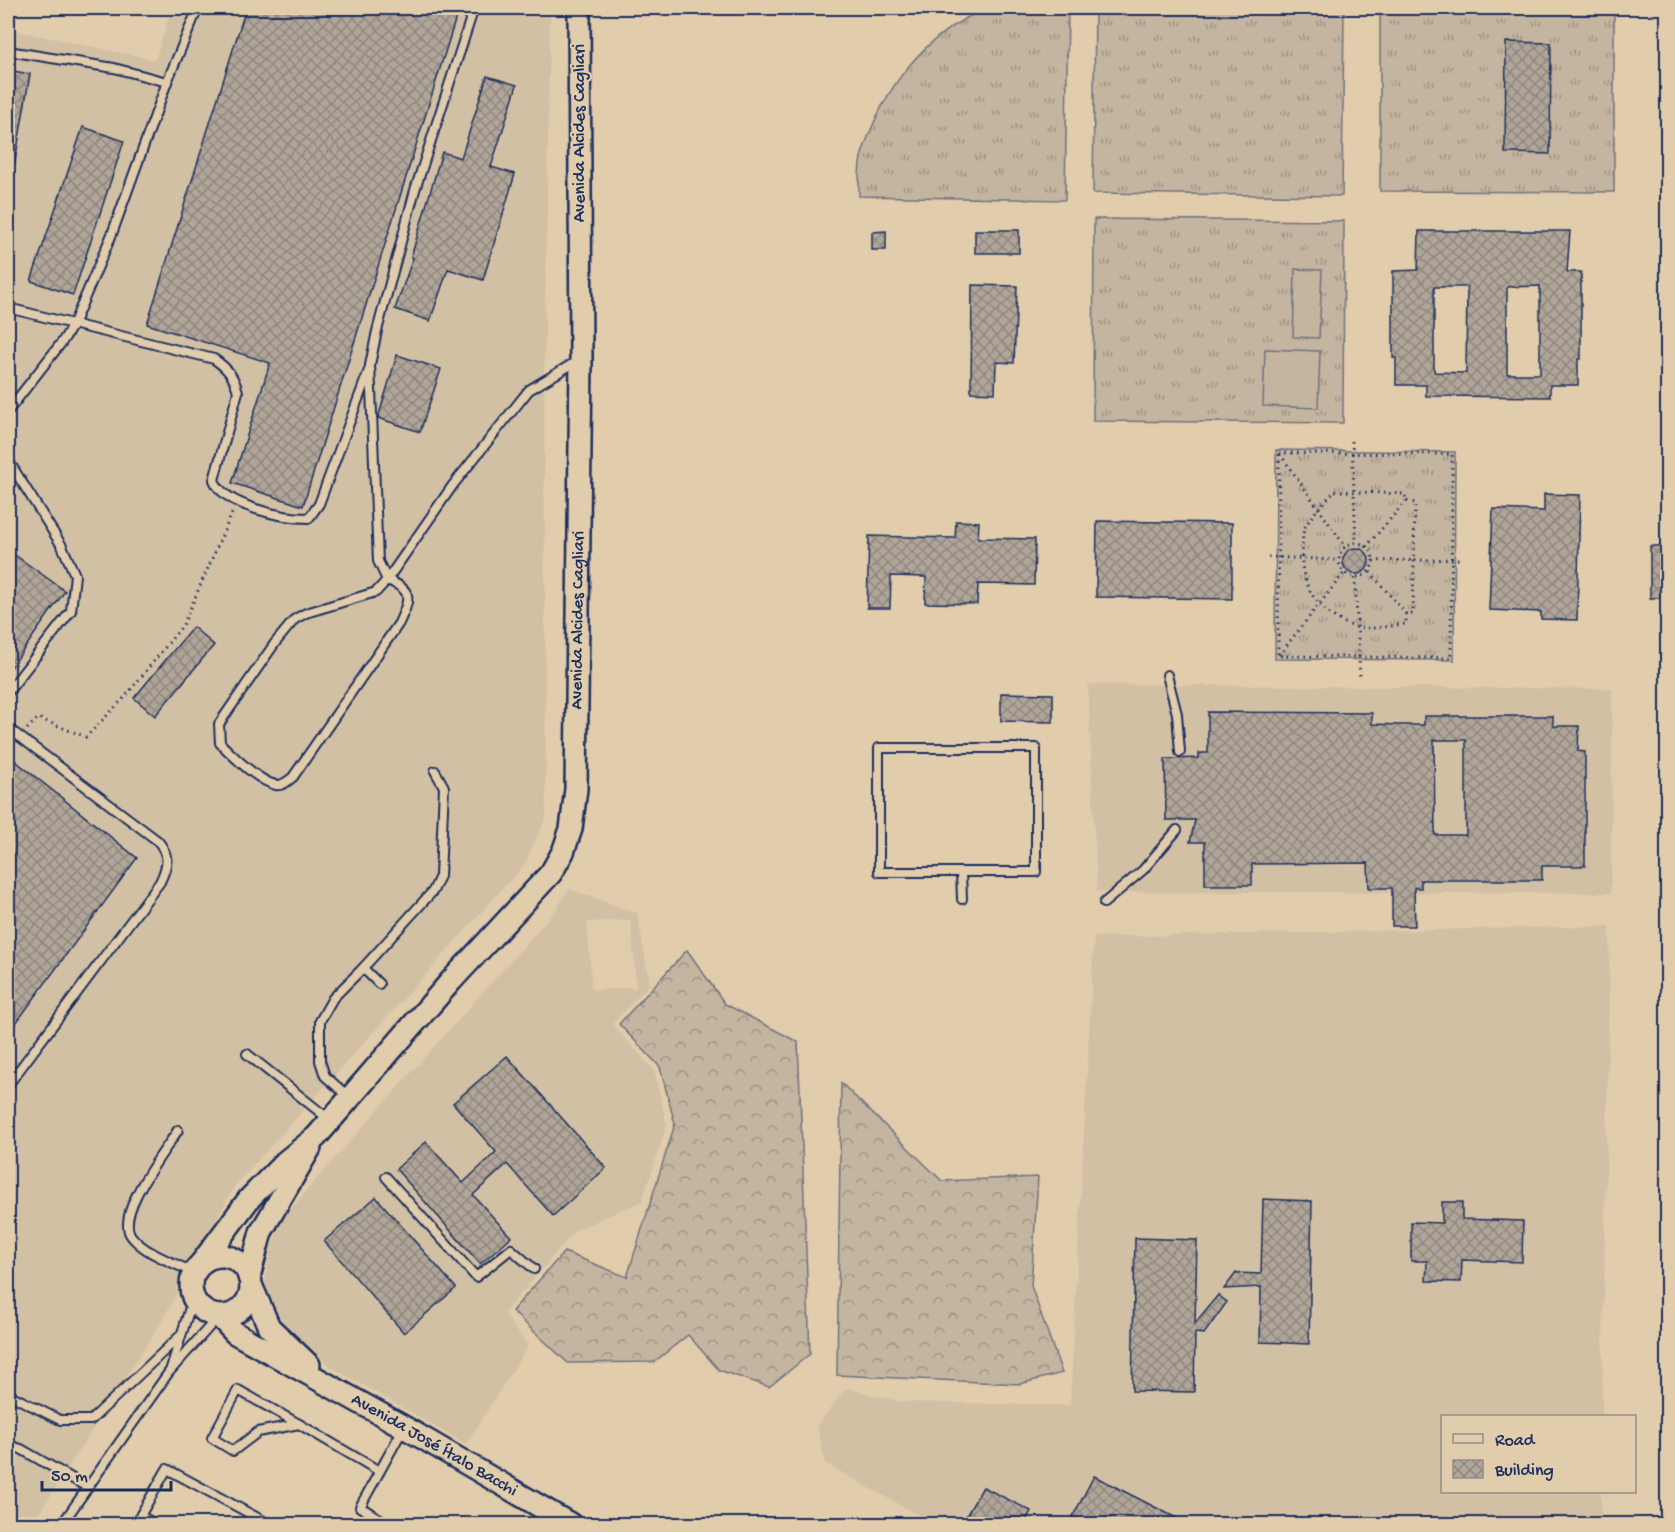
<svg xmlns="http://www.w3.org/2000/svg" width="1675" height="1532" font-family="'Gochi Hand',sans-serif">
<defs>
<pattern id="grass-tufts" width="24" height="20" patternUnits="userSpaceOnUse" patternTransform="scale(1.5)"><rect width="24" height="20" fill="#c4b5a0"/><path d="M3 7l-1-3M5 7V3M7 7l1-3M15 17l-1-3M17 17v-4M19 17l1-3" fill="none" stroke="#9e9486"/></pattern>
<pattern id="forest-crowns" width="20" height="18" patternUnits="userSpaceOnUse" patternTransform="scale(1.5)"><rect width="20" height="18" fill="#c4b5a0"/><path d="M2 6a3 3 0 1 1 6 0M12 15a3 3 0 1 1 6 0" fill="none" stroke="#9e9486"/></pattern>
<pattern id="building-cross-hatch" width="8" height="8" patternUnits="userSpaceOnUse" patternTransform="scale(1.5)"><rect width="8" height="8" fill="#b0a598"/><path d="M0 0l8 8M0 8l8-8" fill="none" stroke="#8e877f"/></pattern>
</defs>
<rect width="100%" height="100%" fill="#e1ccab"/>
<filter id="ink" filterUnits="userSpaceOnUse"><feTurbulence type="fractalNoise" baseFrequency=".0167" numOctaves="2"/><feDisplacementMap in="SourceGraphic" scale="12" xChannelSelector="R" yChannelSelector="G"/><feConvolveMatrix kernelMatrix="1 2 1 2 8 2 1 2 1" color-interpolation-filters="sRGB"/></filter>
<g filter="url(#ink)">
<g fill="#d2c0a5" fill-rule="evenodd">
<path d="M172,8H550L544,385L546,818L524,865L234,1187L163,1319L32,1524H8V29L155,60Z"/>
<path d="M1088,684L1612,689L1611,893L1097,892Z"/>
<path d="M569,889L637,913L650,984L612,1024L654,1070L667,1125L642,1201L576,1230L504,1313L528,1346L466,1444L333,1368L299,1339L275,1313L265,1284L269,1254L280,1222L313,1183L556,910ZM631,920L636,987L592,990L587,922ZM507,1056L606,1168L553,1216L507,1164L473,1195L480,1264L396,1169L427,1142L463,1183L496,1152L453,1103ZM375,1197L456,1288L404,1333L324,1242Z"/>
<path d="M1610,926L1602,1416H1442V1492H1601V1524H934L825,1463L817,1425L847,1388L902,1402L1070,1405L1094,937Z"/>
</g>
<g fill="url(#grass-tufts)" stroke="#70727f" stroke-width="1.5">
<path d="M988,8H1068L1065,200L859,196C859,183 858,166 862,154C883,89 924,33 988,8Z"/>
<path d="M1095,8H1344L1342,196L1093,193Z"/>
<path d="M1380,8H1614V192L1380,191Z"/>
<path d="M1094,219L1344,221L1343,423L1093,421Z"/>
<path d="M1276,450L1455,452L1454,660L1275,659Z"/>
</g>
<g fill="url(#forest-crowns)" stroke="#70727f" stroke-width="1.5">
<path d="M687,950L725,1004L798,1042L810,1354L769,1387L719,1370L688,1335L654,1362L568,1363L512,1311L564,1252L627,1277L675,1124L660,1067L619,1024Z"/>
<path d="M841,1083L942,1181L1038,1177L1031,1286L1062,1373L1020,1384L837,1375Z"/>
</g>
<g fill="#c4b5a0" stroke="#70727f" stroke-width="1.5">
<path d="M1295,269L1322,270L1319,338L1293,337Z"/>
<path d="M1265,349L1320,351L1318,408L1263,406Z"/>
</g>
<g fill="url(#building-cross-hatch)" stroke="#1b2f5e" stroke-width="1.5" fill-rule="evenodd">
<path d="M246,8H459L303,506L232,483L270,363L147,324Z"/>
<path d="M1506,42L1551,43L1550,154L1505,153Z"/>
<path d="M8,70L30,74L15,162L8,161Z"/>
<path d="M487,76L517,85L491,167L515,174L483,280L448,269L430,321L395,309L413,258L411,257L442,152L461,158Z"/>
<path d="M83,127L124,141L73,295L31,281Z"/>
<rect x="975" y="230" width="44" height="23"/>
<path d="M886,231V250H872V232Z"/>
<path d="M1419,231H1570L1567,272H1581V359H1578V385H1550V397L1426,396V385H1396V358H1393V271L1418,270ZM1540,286V374H1507V287ZM1434,287H1467L1466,373L1434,372Z"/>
<path d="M972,285L1017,286L1014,363L996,362L995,393L971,392Z"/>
<path d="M397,355L441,369L420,432L378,418Z"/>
<path d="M1544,494L1580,495L1577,620L1541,619V612L1489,610L1493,509L1544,511Z"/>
<path d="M956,521L979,522L978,538L1035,539L1034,585L978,584L977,604L925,603L926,577L891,576L890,608H867L869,536L955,538Z"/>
<path d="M1097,521L1232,523V599L1096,597Z"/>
<rect x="1650" y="546" width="18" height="52"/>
<circle cx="1356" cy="561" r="13"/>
<path d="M8,550L65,591L8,672Z"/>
<path d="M193,627L214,645L155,716L134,698Z"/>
<path d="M1001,693L1053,694V722L1001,721Z"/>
<path d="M1208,712L1372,713V724L1398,725H1424V716H1553V726H1579L1578,751L1585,752V866H1542V880H1421V888H1414L1415,926H1392V888H1369L1368,863L1252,864V885H1205V842H1190L1195,820H1166L1165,759L1199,758V753H1208ZM1434,740H1466V835H1435Z"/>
<path d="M8,755L137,858L8,1034Z"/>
<path d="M507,1056L606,1168L553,1216L507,1164L473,1195L511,1237L480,1264L396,1169L426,1142L463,1183L496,1152L453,1103Z"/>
<path d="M376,1197L456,1288L404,1333L324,1241Z"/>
<path d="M1263,1199L1312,1201L1309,1344L1260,1342L1261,1287L1224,1289L1236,1273L1261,1274Z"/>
<path d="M1442,1202H1462V1219L1523,1221L1522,1262L1462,1260L1461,1282L1426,1281L1427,1261H1411V1222L1442,1223Z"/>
<path d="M1135,1238L1197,1240L1195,1323L1218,1295L1227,1302L1204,1334L1195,1333L1194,1392L1132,1391Z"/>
<path d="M1094,1476L1188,1524H1069Z"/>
<path d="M983,1487L1031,1511L1024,1524H998L985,1518L981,1524L966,1516Z"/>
</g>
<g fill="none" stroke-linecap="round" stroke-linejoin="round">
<g stroke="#1b2f5e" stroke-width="12">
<g id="service">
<path d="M474,8L415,190L377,331L370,365L378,561L387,580C414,590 410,599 399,623L293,777C288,781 283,786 276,785C259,782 232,755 220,743L219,724L275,643L295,619L306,613L376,592L387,580L453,485L529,390L579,360"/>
<path d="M8,51L114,68L167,82"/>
<path d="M8,308L214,359C227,368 234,376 238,392L214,480C224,506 282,518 309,518L319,504L369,370"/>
<path d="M8,411L62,342L73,325L112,234L167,82L198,8"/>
<path d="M8,460L62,546L75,575L71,611L8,692"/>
<path d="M1167,675L1177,714L1180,752"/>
<path d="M8,728L158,841C170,856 168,865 160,882L8,1085"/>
<rect x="879" y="748" width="157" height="124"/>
<path d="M961,872L962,899"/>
<path d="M1104,903L1143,870L1177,830"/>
<path d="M379,984L363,968L433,891L440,876L444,787L435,771"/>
<path d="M247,1054L330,1120"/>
<path d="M350,1098L325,1076L320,1061V1021L333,998L363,968"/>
<path d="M178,1130C165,1151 113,1215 132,1237C146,1254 173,1262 192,1272"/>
<path d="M386,1177L476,1277L511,1249L534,1269"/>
<path d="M171,1368L193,1298"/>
<path d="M238,1390L299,1424L258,1432L233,1451L212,1438Z"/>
<path d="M8,1394L60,1420H91L181,1335"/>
<path d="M299,1424L379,1471"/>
<path d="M8,1445L21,1449L87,1487"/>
<path d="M62,1524L169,1372L218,1317"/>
<path d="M156,1524L140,1516L167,1469L269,1524"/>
<path d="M388,1524L360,1507L403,1429"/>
</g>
</g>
<g stroke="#1b2f5e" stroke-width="26">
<g id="secondary">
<circle cx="221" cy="1286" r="30"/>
<path id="s1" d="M194,1273L249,1199L285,1162L316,1137L451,981L551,873L563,852L571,829L576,789L581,359L579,8"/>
<path d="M249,1277L261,1232L310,1148"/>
<path d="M251,1285L269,1327L309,1365"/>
<path id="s2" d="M219,1316L235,1333L404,1427L570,1524"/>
</g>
</g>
<g stroke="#1b2f5e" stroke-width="3" stroke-dasharray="1.5 4.5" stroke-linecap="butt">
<path d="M1352,441L1356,543"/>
<path d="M1279,453L1452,454L1451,658L1278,656Z"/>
<path d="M1280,454L1345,546"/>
<path d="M1335,491L1405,494L1406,501L1415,503L1413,614H1406V624C1392,625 1369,631 1355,627C1320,615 1299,587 1302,550C1303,542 1302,533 1305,527C1313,513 1324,502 1335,491Z"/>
<circle cx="1356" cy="560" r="17"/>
<path d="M1366,547L1406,501"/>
<path d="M1268,557L1338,560"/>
<path d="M1373,561L1463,559"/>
<path d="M1370,572L1406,614"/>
<path d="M1355,578L1360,678"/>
<path d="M1279,655L1344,573"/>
<path d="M27,729L38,718L86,737L125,697L183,625L232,513"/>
</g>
<use href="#service" stroke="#e1ccab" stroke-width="8"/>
<use href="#secondary" stroke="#e1ccab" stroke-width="21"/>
</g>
</g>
<g text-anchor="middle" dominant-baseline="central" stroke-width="4.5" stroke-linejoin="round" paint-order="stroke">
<g font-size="18" fill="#1b2f5e" stroke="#e1ccab">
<text transform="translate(580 133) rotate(-90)">Avenida Alcides Cagliari</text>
<text stroke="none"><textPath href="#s1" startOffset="795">Avenida Alcides Cagliari</textPath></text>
<text stroke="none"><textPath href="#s2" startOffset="252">Avenida José Ítalo Bacchi</textPath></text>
</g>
</g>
<rect width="1675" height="1532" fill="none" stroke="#e1ccab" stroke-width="30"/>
<rect x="15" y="15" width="1645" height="1502" fill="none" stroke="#1b2f5e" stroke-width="2" filter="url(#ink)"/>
<rect x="1441" y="1415" width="195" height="78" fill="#e1ccab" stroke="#928d8c" stroke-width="1.5"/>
<rect x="1453" y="1434" width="30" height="9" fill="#e1ccab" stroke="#928d8c" stroke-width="1.5"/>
<text x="1495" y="1445" font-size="18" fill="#1b2f5e">Road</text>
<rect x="1453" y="1460" width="30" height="18" fill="url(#building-cross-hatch)" stroke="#928d8c" stroke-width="1.5"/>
<text x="1495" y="1475" font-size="18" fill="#1b2f5e">Building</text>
<path d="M42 1481v9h129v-9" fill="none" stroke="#1b2f5e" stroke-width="3"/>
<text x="51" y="1481" font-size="18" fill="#1b2f5e" stroke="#e1ccab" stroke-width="4.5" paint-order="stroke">50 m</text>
</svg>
